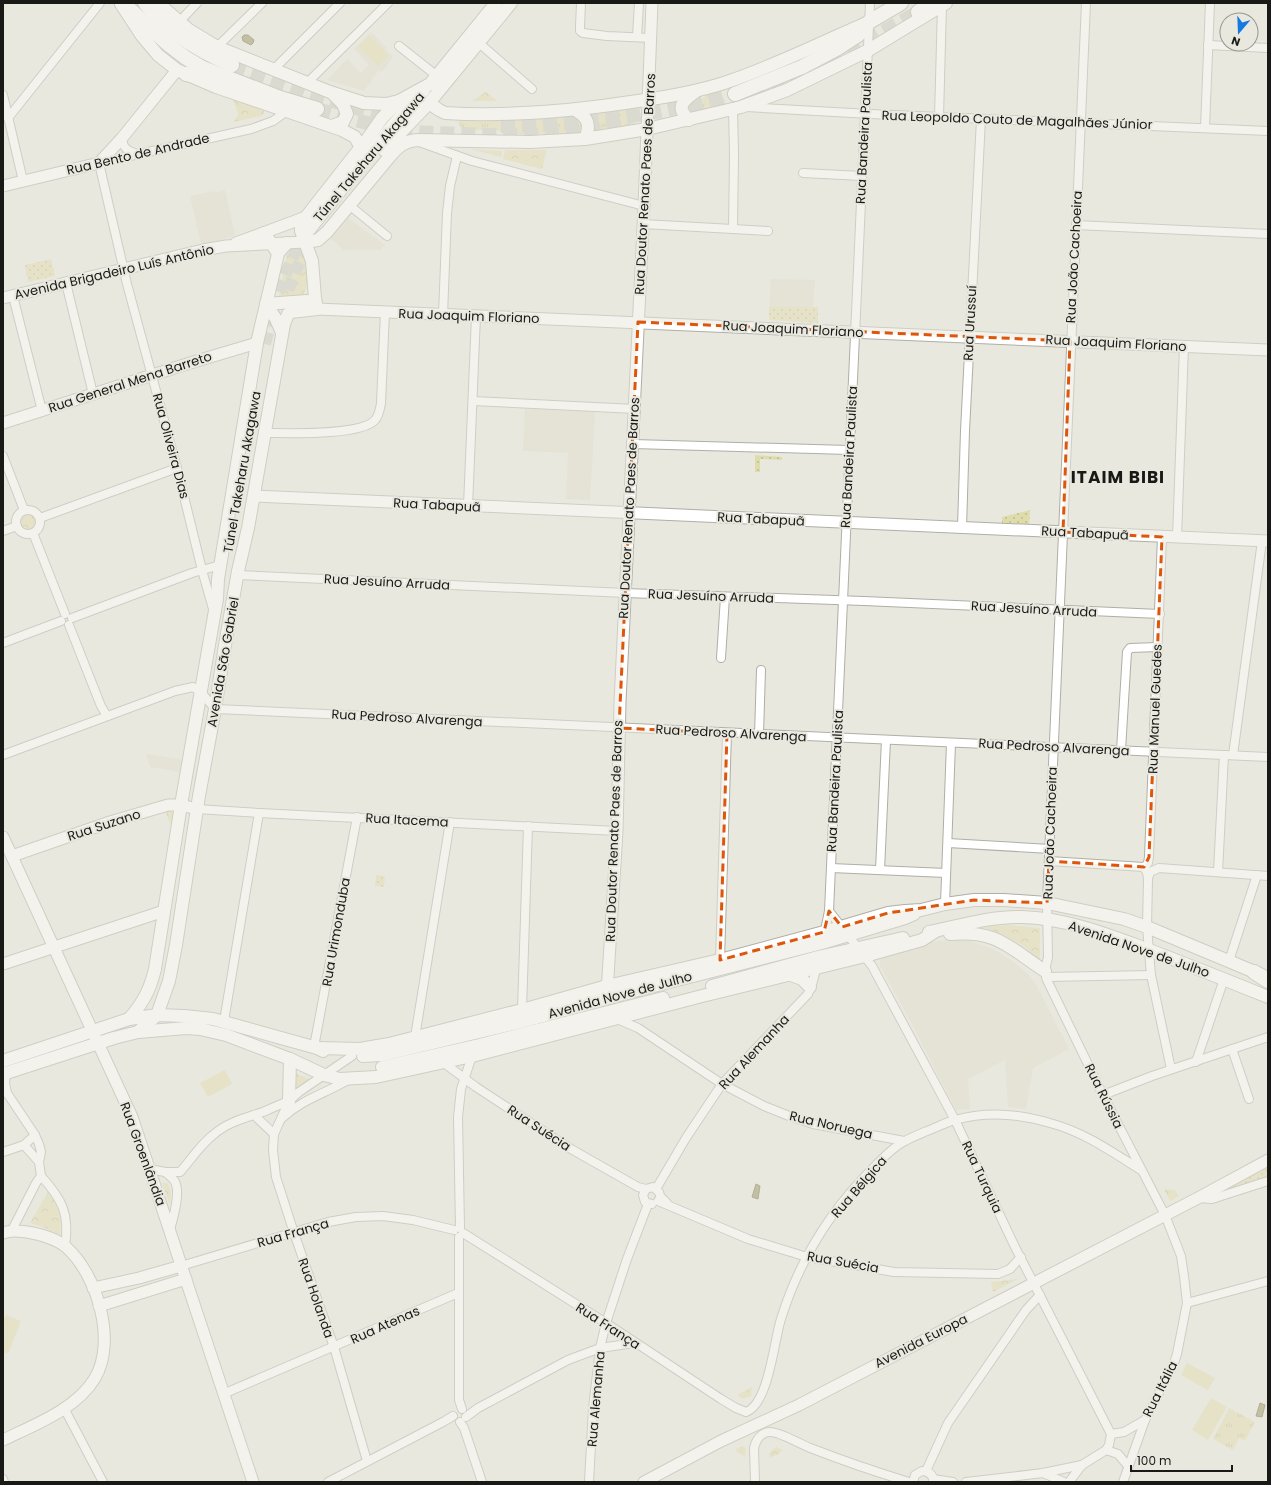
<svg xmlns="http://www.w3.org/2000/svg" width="1271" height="1485" font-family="Poppins,sans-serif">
<defs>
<pattern id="grass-tufts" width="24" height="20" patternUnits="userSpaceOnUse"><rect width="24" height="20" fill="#dfdcab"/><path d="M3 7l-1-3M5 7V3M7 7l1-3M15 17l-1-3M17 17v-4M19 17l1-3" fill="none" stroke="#bfbc92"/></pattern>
<pattern id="park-crowns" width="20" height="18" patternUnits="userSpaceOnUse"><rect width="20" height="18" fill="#dfdcab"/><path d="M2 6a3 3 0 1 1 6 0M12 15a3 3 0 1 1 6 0" fill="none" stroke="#bfbc92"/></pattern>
<pattern id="garden-dots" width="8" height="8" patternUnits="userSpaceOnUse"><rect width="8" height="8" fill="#dfdcab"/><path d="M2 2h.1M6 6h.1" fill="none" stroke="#bfbc92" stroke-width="1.8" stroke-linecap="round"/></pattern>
</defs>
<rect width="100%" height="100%" fill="#e9e8df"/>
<g fill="#dfdecd">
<path d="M371,32L387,48L386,50L393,57L382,72L379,70L364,91L327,80L347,59L361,73L369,65L354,49Z"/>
<path d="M225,190L235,236L201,244L190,196L213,191L214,193Z"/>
<path d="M348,218L385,245L380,250H344L331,239Z"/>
<path d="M771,279L815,280L813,308L769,307Z"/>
<path d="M525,409L595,412L590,500L566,499L568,453L523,451Z"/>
<path d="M146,754L184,760L182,772L150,767Z"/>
<path d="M957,939L970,941L995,950L1014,962L1028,974L1036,984L1069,1049L1033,1068L1026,1109L1008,1107L1005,1060L968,1079L970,1109L956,1110L906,1013L880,966V959L933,942Z"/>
</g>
<g fill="url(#grass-tufts)">
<path d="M715,91L719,107L691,114L686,110L688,102L704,98L708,93Z"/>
<path d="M631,105L634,124L612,128L563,133L513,134L496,130H463L458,123L460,119Z"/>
<path d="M1229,1408L1255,1422L1245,1441L1239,1438L1233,1450L1213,1439Z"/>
</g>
<g fill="url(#park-crowns)">
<path d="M486,92L497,101H472Z"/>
<path d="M233,99L264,110V114L261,116L234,122L238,114Z"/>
<path d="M471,149L502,151L501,157L474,150Z"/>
<path d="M505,150H547L542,169L503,159Z"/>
<path d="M292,250C312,248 311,286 302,296L281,298L279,296L287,254Z"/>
<circle cx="28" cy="522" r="8"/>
<path d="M180,806L177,824L170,823L164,808Z"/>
<path d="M1007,925L1040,928V964L1034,958V955C1019,941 1003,934 983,927Z"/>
<path d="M294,1073L310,1079L295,1091Z"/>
<path d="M162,1183H167C172,1191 171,1197 170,1205Z"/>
<path d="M1164,1189L1175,1190L1179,1196L1170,1201Z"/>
<path d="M48,1192C58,1204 62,1219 60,1235L46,1228L30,1223Z"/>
<path d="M1018,1279L993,1292L991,1282Z"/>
<path d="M752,1387L751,1396L742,1399L737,1395Z"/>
<path d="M742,1446L746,1448L745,1457L735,1450Z"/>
<path d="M776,1447L783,1450L777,1455L769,1458L770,1452Z"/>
</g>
<g fill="url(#garden-dots)">
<path d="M51,259L55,276L28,282L25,265Z"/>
<path d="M769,307H818V323L769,320Z"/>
<path d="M755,455L782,457V460L760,459V472H755Z"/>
<path d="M1030,510L1029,525L1002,523V517Z"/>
<path d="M376,875L385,876L384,887L375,886Z"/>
<path d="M1268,1168V1178L1222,1192L1221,1190Z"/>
</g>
<g fill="#dfdcab">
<path d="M369,36L389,56L378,66L358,47Z"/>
<path d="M225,1070L232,1084L208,1097L200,1083Z"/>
<path d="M6,1315L21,1321L8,1354L3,1352V1321Z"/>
<path d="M1187,1363L1215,1378L1208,1390L1181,1375Z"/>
<path d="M1211,1398L1227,1407L1208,1440L1192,1430Z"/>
</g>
<g fill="#928e59" stroke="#6e6b45">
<path d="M244,35H248L254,40L253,43L251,45L243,41L242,37Z"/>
<path d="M756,1184L760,1186L758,1199L752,1197Z"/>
<path d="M1260,1403L1265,1405L1262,1417L1256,1416Z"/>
</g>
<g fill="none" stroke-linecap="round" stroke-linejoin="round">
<g stroke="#cac9c1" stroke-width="12" stroke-dasharray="12 6" stroke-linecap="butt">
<path d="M288,290L297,268L311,242"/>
<path d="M265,344C275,306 284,268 306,234"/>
</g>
<g stroke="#cac9c1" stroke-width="14" stroke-dasharray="14 7" stroke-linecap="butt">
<path d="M232,65C286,85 340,106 396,118"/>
<path d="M317,109C344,117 372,125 399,130C419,133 440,133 460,134C516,136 568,136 623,127"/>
<path d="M712,109C733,104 753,95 773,87C823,65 871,39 918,12"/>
<path d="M501,126C576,125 652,117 725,96"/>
</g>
<g stroke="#afafa6" stroke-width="10">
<g id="street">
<path d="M581,3L580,27V31L583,33L607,36L651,38"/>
<path d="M1086,3L1047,903L1048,957L1045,971L1047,980L1103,1095L1165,1215L1181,1256L1184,1276L1187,1303L1177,1354L1173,1366L1145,1420L1123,1482"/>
<path d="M179,22L197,3"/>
<path d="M637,37L639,3"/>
<path d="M479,43L532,89"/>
<path d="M1208,45L1268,48"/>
<path d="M399,46L437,76"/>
<path d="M217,47L262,3"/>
<path d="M274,69L340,3"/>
<path d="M307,83L388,3"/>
<path d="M3,95L23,181"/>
<path d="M746,107L870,114L1268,131"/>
<path d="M733,109L734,154L733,229"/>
<path d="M939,117L942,5"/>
<path d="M8,118L100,3"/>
<path d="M1205,128L1210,3"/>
<path d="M122,138C123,149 128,151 138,154"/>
<path d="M422,143L472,161L644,206"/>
<path d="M803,173L862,176"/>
<path d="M349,205L387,236"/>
<path d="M643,224L768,231"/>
<path d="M1076,225L1268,234"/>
<path d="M66,283L93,394"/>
<path d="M13,296L42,411"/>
<path d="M443,315L447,213L450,186L457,156"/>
<path d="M473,401L635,409"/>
<path d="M265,433C287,433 361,436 375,420C379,416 380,409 381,403L385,312"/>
<path d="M633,444L849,450"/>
<path d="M3,456L24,510"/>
<path d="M468,506L476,316"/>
<circle cx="28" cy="522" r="12"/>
<path d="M40,518L177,468"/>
<path d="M962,528L965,431L981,119"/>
<path d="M3,531L17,526"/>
<path d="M33,533L65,614"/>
<path d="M1162,537L1149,857L1148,863L1144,868L1147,872L1148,879L1147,927L1151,975L1171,1069"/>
<path d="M1177,537L1184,346"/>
<path d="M238,575L625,593L864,601L1160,614"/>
<path d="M213,609L202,570L177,468L127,284L99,163L251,129L273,121L287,111"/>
<path d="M72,618L192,573L220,565"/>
<path d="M69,625L101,706L107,716"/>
<path d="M3,643L61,621"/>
<path d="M721,658L725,597"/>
<path d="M759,734L761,670"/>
<path d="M1121,750L1127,652L1130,648L1158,647"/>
<path d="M3,755L175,691L193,687L201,692L215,709L1268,757"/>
<path d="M1233,755L1262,541"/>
<path d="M197,809L259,813L617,831"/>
<path d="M948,843L1050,849"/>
<path d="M1049,861L1144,867"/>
<path d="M831,868L946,873"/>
<path d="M880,870L886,740"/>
<path d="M1218,872L1224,755"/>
<path d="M1148,879L1150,872L1159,868L1268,876"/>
<path d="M945,904L951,743"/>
<path d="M829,911L872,966L955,1120L1015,1247L1111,1434"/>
<path d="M824,935L829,911L870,3"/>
<path d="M720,960L727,733"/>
<path d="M1229,961L1257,875"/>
<path d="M1046,977L1151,975"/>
<path d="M522,1010L528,826"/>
<path d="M617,1019L638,1028L722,1084L764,1106L789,1116L813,1124L904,1141"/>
<path d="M224,1021L259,813"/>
<path d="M415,1037L450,822"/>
<path d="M314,1047L357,817"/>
<path d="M1232,1049L1249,1099"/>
<path d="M352,1056L299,1092L289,1101L274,1134L273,1150L276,1177L294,1233L334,1347L367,1461"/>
<path d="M1196,1062L1224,979"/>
<path d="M444,1063L476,1087L571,1149L638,1187L646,1189"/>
<path d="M6,1073L5,1083L7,1093L35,1135L39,1144L41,1152L39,1162L41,1176"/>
<path d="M1103,1095L1152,1076L1268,1037"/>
<path d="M254,1115L274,1134"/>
<path d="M282,1118C303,1099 324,1094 348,1080"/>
<path d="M24,1145L39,1162"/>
<path d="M3,1152L24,1145L35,1135"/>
<path d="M150,1169L165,1172H180C191,1160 199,1146 213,1135C228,1122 245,1118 263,1112C272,1108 281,1104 289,1101"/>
<path d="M165,1172C169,1175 173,1178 175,1182C181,1193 173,1218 170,1230"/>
<path d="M41,1176C62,1199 70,1214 65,1246"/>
<path d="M656,1189L686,1138L722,1084L808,994L813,981L817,965"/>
<path d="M1198,1198L1212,1199L1268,1181"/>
<path d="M658,1201L748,1239L807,1257L894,1272L998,1274L1010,1269L1021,1257"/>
<path d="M652,1204L645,1202L643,1195L646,1189L653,1187L659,1192L660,1196L667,1203"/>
<path d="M460,1228L458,1117L461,1089L472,1056"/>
<path d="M12,1230L36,1183L41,1176"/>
<path d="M463,1233L606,1323L721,1399L736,1408L746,1412C769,1404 774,1340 781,1319C799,1261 832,1208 875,1166C884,1157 893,1147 905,1141C912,1137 920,1134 927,1131C936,1128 946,1122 955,1120C986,1111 1020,1114 1050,1123C1084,1132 1112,1152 1141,1170"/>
<path d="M459,1237V1400L462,1409"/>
<path d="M181,1266L328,1222L356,1217L383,1216L413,1220L454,1230"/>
<path d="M1187,1303L1268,1281"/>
<path d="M223,1394L458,1293"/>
<path d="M64,1408L103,1482"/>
<path d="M466,1417L478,1408L568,1360L600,1348L634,1343"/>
<path d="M460,1422L464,1428L482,1482"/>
<path d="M1111,1434L1124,1432L1145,1420"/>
<path d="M1106,1450L1118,1454L1128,1466"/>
<path d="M926,1471L948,1423L1026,1310L1040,1295"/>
<path d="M1043,1473L1064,1482"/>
<path d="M3,1479L4,1482"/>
<path d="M933,1479L953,1482"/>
<path d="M328,1482L443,1422L453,1416"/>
<path d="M589,1482L593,1408L600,1348L606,1323L627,1259L648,1204"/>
<path d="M755,1482L754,1448C756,1440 761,1432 770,1432C781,1432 801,1445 813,1449C844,1461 876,1472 909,1482"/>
<path d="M913,1482L915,1475L922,1471C929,1471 933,1475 934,1482"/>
<path d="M966,1482L1043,1473L1082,1465L1106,1450L1109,1445L1111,1434"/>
<path d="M1069,1482L1082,1465"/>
</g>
</g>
<g stroke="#afafa6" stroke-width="13">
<g id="secondary">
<path d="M3,186L99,163L122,138L177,70"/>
<path d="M236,243L306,217"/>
<path d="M3,298L203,250L226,246L305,242"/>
<path d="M317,309L1268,350"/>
<path d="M3,423L190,363L257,343"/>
<path d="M254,496L1268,541"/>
<path d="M3,837L132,1117L253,1482"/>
<path d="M12,856L110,822L168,805H181L197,809"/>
<path d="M3,964L164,911"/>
<path d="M607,993L617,831L620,702L644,206L652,3"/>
<path d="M3,1233C12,1230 18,1231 27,1232C39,1234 57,1239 66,1247C97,1274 117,1341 95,1378C77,1409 34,1425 3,1440"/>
<path d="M93,1288L139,1278L181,1266"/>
<path d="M99,1306L186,1279"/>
<path d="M644,1482L721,1441L799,1405L1198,1198L1268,1160"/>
</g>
</g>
<g stroke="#afafa6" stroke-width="14">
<g id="primary">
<path d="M158,3L189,30L217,47L330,92L364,103L386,104L399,101"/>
<path d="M121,4L142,36L158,55L177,70L216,87L342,130L355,137L361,148"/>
<path d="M429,103L439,110L445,113C509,117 574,111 638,101C667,97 696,92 724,83C773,67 820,43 869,22"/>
<path d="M575,110C588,117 591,125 585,139"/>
<path d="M689,120C675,107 683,101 695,92"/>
<path d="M332,126L343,122L347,114L343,104L334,95"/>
<path d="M384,150L429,103L511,3"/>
<path d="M309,230L392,126L424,90"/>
<path d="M305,242L318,240L327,232L391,155C398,146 405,141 417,140L530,142L585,139L647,129L741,107L787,90L867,51L946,3"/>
<path d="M278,253L287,243"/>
<path d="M266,304L307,301"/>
<path d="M266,304L276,319L282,333"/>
<path d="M929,932C960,926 990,916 1022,917C1063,918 1103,933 1141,947C1184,963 1226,980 1268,997"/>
<path d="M950,934C998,930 1008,947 1045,971"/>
<path d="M791,975L802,979L810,987"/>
<path d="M712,986L818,957L903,938"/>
<path d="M129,1019C143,1003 150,990 155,969L181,805L217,599L218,579L257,343L277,258L278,253L264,233"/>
<path d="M138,1032L157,1015L169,981L176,945L199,796L215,709L226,639L238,571L248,528L284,324L288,314L291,312L317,309L315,298L312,261L301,231V226L306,217L368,138L382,118L399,101L430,84L496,3"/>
<path d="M317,1048L360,1049L389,1044L522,1010L607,986L720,960L824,932L888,913L905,911L921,910L945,904L974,900H1004L1047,903L1124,919L1147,927L1262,975"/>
<path d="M363,1056L382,1055L399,1051L521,1022L634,991L822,943L905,918L914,914"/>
<path d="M3,1061L129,1019L157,1015L184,1016L213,1019L317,1048L323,1051"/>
<path d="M382,1067L479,1045L663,998"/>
<path d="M3,1074L114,1038L138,1032L186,1028L200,1029L226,1035L290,1059L324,1075L340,1079L376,1077L472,1056L702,996L865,956L922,940L936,931"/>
<path d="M289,1101L290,1059"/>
</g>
</g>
<g stroke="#afafa6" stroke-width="16">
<g id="highway">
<path d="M123,3L169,45L186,58L203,68L280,98L317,109"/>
<path d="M145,3C168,32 198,51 232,65"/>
<path d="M918,12L931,3"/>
<path d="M186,74L200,76L215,80"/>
<path d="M735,94L802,67L838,48L858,35L869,22L901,3"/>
<path d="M1254,972L1268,981"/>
</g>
</g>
<use href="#street" stroke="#fff" stroke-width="8"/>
<use href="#secondary" stroke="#fff" stroke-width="11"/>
<use href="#primary" stroke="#fff" stroke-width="12"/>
<use href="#highway" stroke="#fff" stroke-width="14"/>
</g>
<path d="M0 0H1271V1485H0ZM638,322L1070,341L1063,532L1162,537L1149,857L1144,867L1049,861L1047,903L974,900L888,913L842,927L829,911L824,932L720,960L727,733L619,728Z" fill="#e9e8df" fill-opacity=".55" fill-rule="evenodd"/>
<path fill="none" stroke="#de560c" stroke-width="3" stroke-dasharray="8 5" stroke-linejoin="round" d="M638,322L1070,341L1063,532L1162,537L1149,857L1144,867L1049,861L1047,903L974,900L888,913L842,927L829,911L824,932L720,960L727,733L619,728Z"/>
<g text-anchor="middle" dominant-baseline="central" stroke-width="4" stroke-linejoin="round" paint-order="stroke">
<g font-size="13" fill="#191916" stroke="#e9e8df">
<text transform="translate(1017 120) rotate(2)">Rua Leopoldo Couto de Magalhães Júnior</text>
<text transform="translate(864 133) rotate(-87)">Rua Bandeira Paulista</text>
<text transform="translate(138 154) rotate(-13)">Rua Bento de Andrade</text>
<text transform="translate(369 157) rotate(-50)">Túnel Takeharu Akagawa</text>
<text transform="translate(645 184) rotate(-87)">Rua Doutor Renato Paes de Barros</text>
<text transform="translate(1074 257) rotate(-87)">Rua João Cachoeira</text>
<text transform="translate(114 272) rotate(-13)">Avenida Brigadeiro Luís Antônio</text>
<text transform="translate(469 316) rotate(2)">Rua Joaquim Floriano</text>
<text transform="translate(970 323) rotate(-87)">Rua Urussuí</text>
<text transform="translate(793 329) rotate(3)">Rua Joaquim Floriano</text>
<text transform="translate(1116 343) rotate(3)">Rua Joaquim Floriano</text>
<text transform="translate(130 382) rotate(-18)">Rua General Mena Barreto</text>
<text transform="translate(171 446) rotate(75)">Rua Oliveira Dias</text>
<text transform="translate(849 457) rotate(-87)">Rua Bandeira Paulista</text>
<text transform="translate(242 472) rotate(-80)">Túnel Takeharu Akagawa</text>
<text transform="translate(437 505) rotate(3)">Rua Tabapuã</text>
<text transform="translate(629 508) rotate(-87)">Rua Doutor Renato Paes de Barros</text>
<text transform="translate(761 519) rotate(3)">Rua Tabapuã</text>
<text transform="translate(1085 533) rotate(3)">Rua Tabapuã</text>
<text transform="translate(387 582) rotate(3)">Rua Jesuíno Arruda</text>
<text transform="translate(711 596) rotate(2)">Rua Jesuíno Arruda</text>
<text transform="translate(1034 609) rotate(3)">Rua Jesuíno Arruda</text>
<text transform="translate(223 662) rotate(-80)">Avenida São Gabriel</text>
<text transform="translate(1155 709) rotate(-88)">Rua Manuel Guedes</text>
<text transform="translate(407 718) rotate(3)">Rua Pedroso Alvarenga</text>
<text transform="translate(731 733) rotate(3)">Rua Pedroso Alvarenga</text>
<text transform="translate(1054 747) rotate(3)">Rua Pedroso Alvarenga</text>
<text transform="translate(835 781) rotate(-87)">Rua Bandeira Paulista</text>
<text transform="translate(407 820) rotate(3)">Rua Itacema</text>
<text transform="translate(104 825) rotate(-18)">Rua Suzano</text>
<text transform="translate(614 831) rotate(-88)">Rua Doutor Renato Paes de Barros</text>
<text transform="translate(1050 833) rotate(-88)">Rua João Cachoeira</text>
<text transform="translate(336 932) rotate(-80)">Rua Urimonduba</text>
<text transform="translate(1139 949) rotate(19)">Avenida Nove de Julho</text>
<text transform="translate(620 995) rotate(-15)">Avenida Nove de Julho</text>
<text transform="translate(754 1052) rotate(-47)">Rua Alemanha</text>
<text transform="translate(1104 1096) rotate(64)">Rua Rússia</text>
<text transform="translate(831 1125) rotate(13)">Rua Noruega</text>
<text transform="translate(539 1128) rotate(33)">Rua Suécia</text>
<text transform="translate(143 1154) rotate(70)">Rua Groenlândia</text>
<text transform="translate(982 1177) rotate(65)">Rua Turquia</text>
<text transform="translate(859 1187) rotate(-49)">Rua Bélgica</text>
<text transform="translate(293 1233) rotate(-16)">Rua França</text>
<text transform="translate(843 1262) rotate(10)">Rua Suécia</text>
<text transform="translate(316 1298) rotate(71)">Rua Holanda</text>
<text transform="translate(385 1325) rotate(-24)">Rua Atenas</text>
<text transform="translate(608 1326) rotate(33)">Rua França</text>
<text transform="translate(921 1341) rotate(-27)">Avenida Europa</text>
<text transform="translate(1160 1389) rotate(-63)">Rua Itália</text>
<text transform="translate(596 1399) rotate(-85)">Rua Alemanha</text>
</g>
<g font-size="17" font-weight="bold" letter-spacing="1" fill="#191916" stroke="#e9e8df">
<text x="1118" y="477">ITAIM BIBI</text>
</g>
</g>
<rect width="1271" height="1485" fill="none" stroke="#191916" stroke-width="8"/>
<g transform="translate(1239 32) rotate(199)"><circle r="19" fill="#e9e8df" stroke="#96958f"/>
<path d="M0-3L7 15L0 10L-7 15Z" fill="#1679e1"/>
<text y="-6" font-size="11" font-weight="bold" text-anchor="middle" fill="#191916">N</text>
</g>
<path d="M1131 1465v6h101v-6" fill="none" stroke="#191916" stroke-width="2"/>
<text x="1137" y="1465" font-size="12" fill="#191916" stroke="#e9e8df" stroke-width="3" paint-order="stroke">100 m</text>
</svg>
